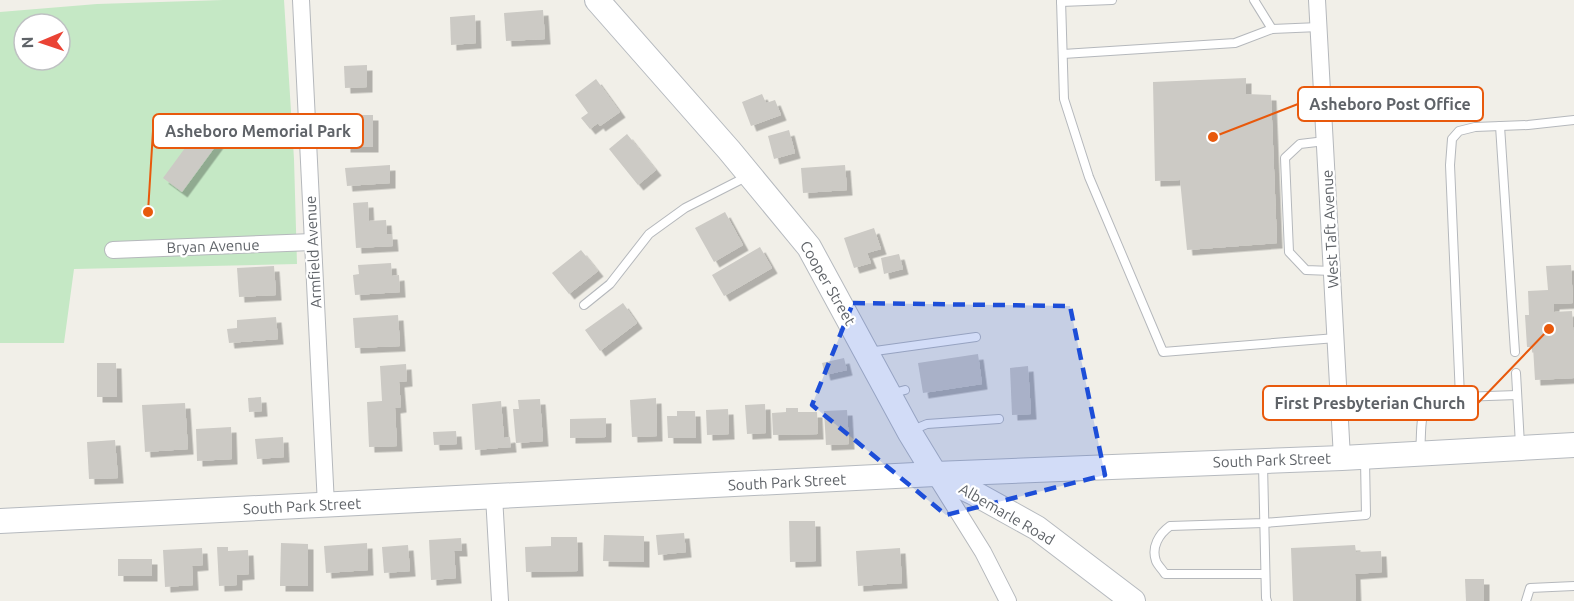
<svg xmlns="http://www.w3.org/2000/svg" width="1574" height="601" font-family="Ubuntu,sans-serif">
<defs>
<filter id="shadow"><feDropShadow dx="5.5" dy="5.5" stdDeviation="0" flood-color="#0004"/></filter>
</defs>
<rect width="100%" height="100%" fill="#f1efe8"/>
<path fill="#c5e8c5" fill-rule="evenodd" d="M223,0H284L294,159L297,264L74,269L64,343H0V12L97,4ZM24,24H60V60H24Z"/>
<g fill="#cccac5" filter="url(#shadow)">
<path d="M543,10L545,39L506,41L504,13Z"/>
<path d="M475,15L476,43L451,45L450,17Z"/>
<path d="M367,65V87L345,88L344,66Z"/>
<path d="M1246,78V94L1271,95L1277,243L1187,250L1180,180L1155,181L1153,82Z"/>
<path d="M596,79L620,112L600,126L598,123L590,129L581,118L588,113L575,95Z"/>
<path d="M762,94L766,103L775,100L781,115L751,126L742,102Z"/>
<rect x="345" y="115" width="28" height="32"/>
<path d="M207,118L226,132L182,192L163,178Z"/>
<path d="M789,130L795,153L774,159L768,136Z"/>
<path d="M627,134L656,170L638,185L609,149Z"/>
<path d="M390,165V183L347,186L345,168Z"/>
<path d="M845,165L847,190L803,193L801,168Z"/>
<path d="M368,202L369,221L386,220L387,234H392L393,246L356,248L353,203Z"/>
<path d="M725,212L743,245L714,262L695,228Z"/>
<path d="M874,228L881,249L867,253L871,263L854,268L844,238Z"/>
<path d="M760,247L772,268L724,296L712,275Z"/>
<path d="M581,250L598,271L569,294L552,273Z"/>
<path d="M899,254L903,269L884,274L881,258Z"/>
<path d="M391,263L392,276L399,275L400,292L355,295L353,275L359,274L358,265Z"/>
<path d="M1571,265L1573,303L1554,304V312L1572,311L1574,342V378L1535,380L1533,347H1527L1525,315H1529L1528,291L1548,290L1546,266Z"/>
<path d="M274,266L276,295L239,297L237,268Z"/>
<path d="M623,303L637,323L600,351L585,330Z"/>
<path d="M398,315L400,346L355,348L353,318Z"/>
<path d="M276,317L278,339L229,343L227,329L237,328V320Z"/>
<path d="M978,354L982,384L923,393L918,363Z"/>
<path d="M844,358L847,370L825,375L822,363Z"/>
<path d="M97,363H116L117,397H97Z"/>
<path d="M406,364L407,381L399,382L401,407L395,408L397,446L369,447L367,402L382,401L380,366Z"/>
<path d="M1028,366L1031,414L1012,415L1010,368Z"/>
<path d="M261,397L262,411L249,412L248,398Z"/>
<path d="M656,398L657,436L632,437L630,400Z"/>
<path d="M540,399L543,441L516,443L513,409H519L518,400Z"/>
<path d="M501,401L504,438L510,437L511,447L475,450L472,404Z"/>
<path d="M185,403L188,449L145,452L142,405Z"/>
<path d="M765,404L766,433L747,434L745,405Z"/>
<path d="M786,408H798V412H817L818,434L773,435L772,413L786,412Z"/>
<path d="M728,409L729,434L707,435L706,410Z"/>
<path d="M847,410L849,444L826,445L824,411Z"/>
<path d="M677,411H695L696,438H668L667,416H677Z"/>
<path d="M606,418V437L570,438V419Z"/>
<path d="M231,427L232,459L197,461L196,429Z"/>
<path d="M456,431L457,444L434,445L433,432Z"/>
<path d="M283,437L284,457L257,459L255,439Z"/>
<path d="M115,440L118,478L89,479L87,442Z"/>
<path d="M789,521H815L816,561L790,562Z"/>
<path d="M684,533L686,552L658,555L656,535Z"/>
<path d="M604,535L644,536V562L603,561Z"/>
<path d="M551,537H577L578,571L526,572L525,547L551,546Z"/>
<path d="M461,538L462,551H454L456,578L431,580L429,540Z"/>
<path d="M281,543L308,544V586H280Z"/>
<path d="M367,543L368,570L326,573L324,546Z"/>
<path d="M408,545L410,571L384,573L382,547Z"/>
<path d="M1355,545L1356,552L1381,551L1382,572L1355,574L1356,601H1293L1291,548Z"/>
<path d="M217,547H228V551L248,550L249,574L237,575V585L219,586Z"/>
<path d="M202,548L203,565L192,566L193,585L165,587L163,550Z"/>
<path d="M900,548L902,583L858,586L856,551Z"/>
<rect x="118" y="559" width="34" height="17"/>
<path d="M1465,579H1484V601H1466Z"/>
</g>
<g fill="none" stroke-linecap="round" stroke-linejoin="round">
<g stroke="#b5b8bc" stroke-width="10">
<g id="lane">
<path d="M1061,0L1064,99L1089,177L1163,352L1336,338"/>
<path d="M1254,0L1272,29"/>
<path d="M1061,2L1112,0"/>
<path d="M1063,54L1235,43L1272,29L1319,27"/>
<path d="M1500,126L1515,352"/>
<path d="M1325,141L1300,144L1285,158L1289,252L1306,270L1332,271"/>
<path d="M584,305L610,284L649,234L685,208L746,177"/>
<path d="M868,352L976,337"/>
<path d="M1516,373L1520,445"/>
<path d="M890,394L905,390"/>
<path d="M1460,397L1517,395"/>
<path d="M910,431L927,424L999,419"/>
<path d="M1420,453C1423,413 1415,404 1460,397L1450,165L1452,139L1459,131L1475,127L1528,125L1574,120"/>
<path d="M1263,464L1266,598L1267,601"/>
<path d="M1265,574H1165C1163,570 1158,566 1156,561C1151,547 1159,534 1170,526L1264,523L1366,515L1365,460"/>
<path d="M1526,601L1530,588L1574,586"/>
</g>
</g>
<g stroke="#b5b8bc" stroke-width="18">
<g id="street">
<path d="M301,0L326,505"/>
<path d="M1317,0L1342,458"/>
<path d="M113,250L313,242"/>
<path d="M935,475L983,552L1008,601"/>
<path d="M494,496L500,601"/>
</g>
</g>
<g stroke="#b6babf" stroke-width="26">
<g id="secondary">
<path d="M597,0L729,150L809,247L910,433L935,474L974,493L1037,528L1133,601"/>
<path d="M0,521L935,474L1342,458L1574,445"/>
</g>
</g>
<use href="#lane" stroke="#fff" stroke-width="8"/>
<use href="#street" stroke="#fff" stroke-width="16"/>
<use href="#secondary" stroke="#fff" stroke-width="24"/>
</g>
<path fill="#1d4ed8" fill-opacity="0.2" stroke="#1d4ed8" stroke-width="4.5" stroke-dasharray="12 8" stroke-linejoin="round" d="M853,303L1070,306L1105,475L946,515L812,405Z"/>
<g text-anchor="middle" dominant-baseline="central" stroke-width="4.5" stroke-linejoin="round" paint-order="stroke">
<g font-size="15" fill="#5f6368" stroke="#fff">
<text transform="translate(1330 229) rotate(-93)">West Taft Avenue</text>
<text transform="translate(213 246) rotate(-2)">Bryan Avenue</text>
<text transform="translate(313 252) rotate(-93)">Armfield Avenue</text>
<text transform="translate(828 283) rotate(60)">Cooper Street</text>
<text transform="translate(1272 460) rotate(-2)">South Park Street</text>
<text transform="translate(787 482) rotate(-3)">South Park Street</text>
<text transform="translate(302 506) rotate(-3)">South Park Street</text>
<text transform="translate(1007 514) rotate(30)">Albemarle Road</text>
</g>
</g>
<path fill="none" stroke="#e8590c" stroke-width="2" d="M1213 137L1298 104M148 212L153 131M1549 329L1478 403"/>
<g fill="#e8590c" stroke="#fff" stroke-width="2">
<circle cx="1213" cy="137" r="6"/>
<circle cx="148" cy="212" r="6"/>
<circle cx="1549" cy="329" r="6"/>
</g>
<g fill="#fff" stroke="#e8590c" stroke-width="2">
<rect x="1298" y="87" width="185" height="34" rx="6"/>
<rect x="153" y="114" width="210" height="34" rx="6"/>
<rect x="1263" y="386" width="215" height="34" rx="6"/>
</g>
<g font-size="16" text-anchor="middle" font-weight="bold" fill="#5f6368">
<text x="1390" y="110">Asheboro Post Office</text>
<text x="258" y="137">Asheboro Memorial Park</text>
<text x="1370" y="409">First Presbyterian Church</text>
</g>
<g transform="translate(42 42) rotate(268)"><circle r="28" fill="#ffffff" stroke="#bfc1c3" stroke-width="1.5"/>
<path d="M0-4.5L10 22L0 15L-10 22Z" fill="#ea4335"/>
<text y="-9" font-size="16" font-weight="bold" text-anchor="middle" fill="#5f6368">N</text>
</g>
</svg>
